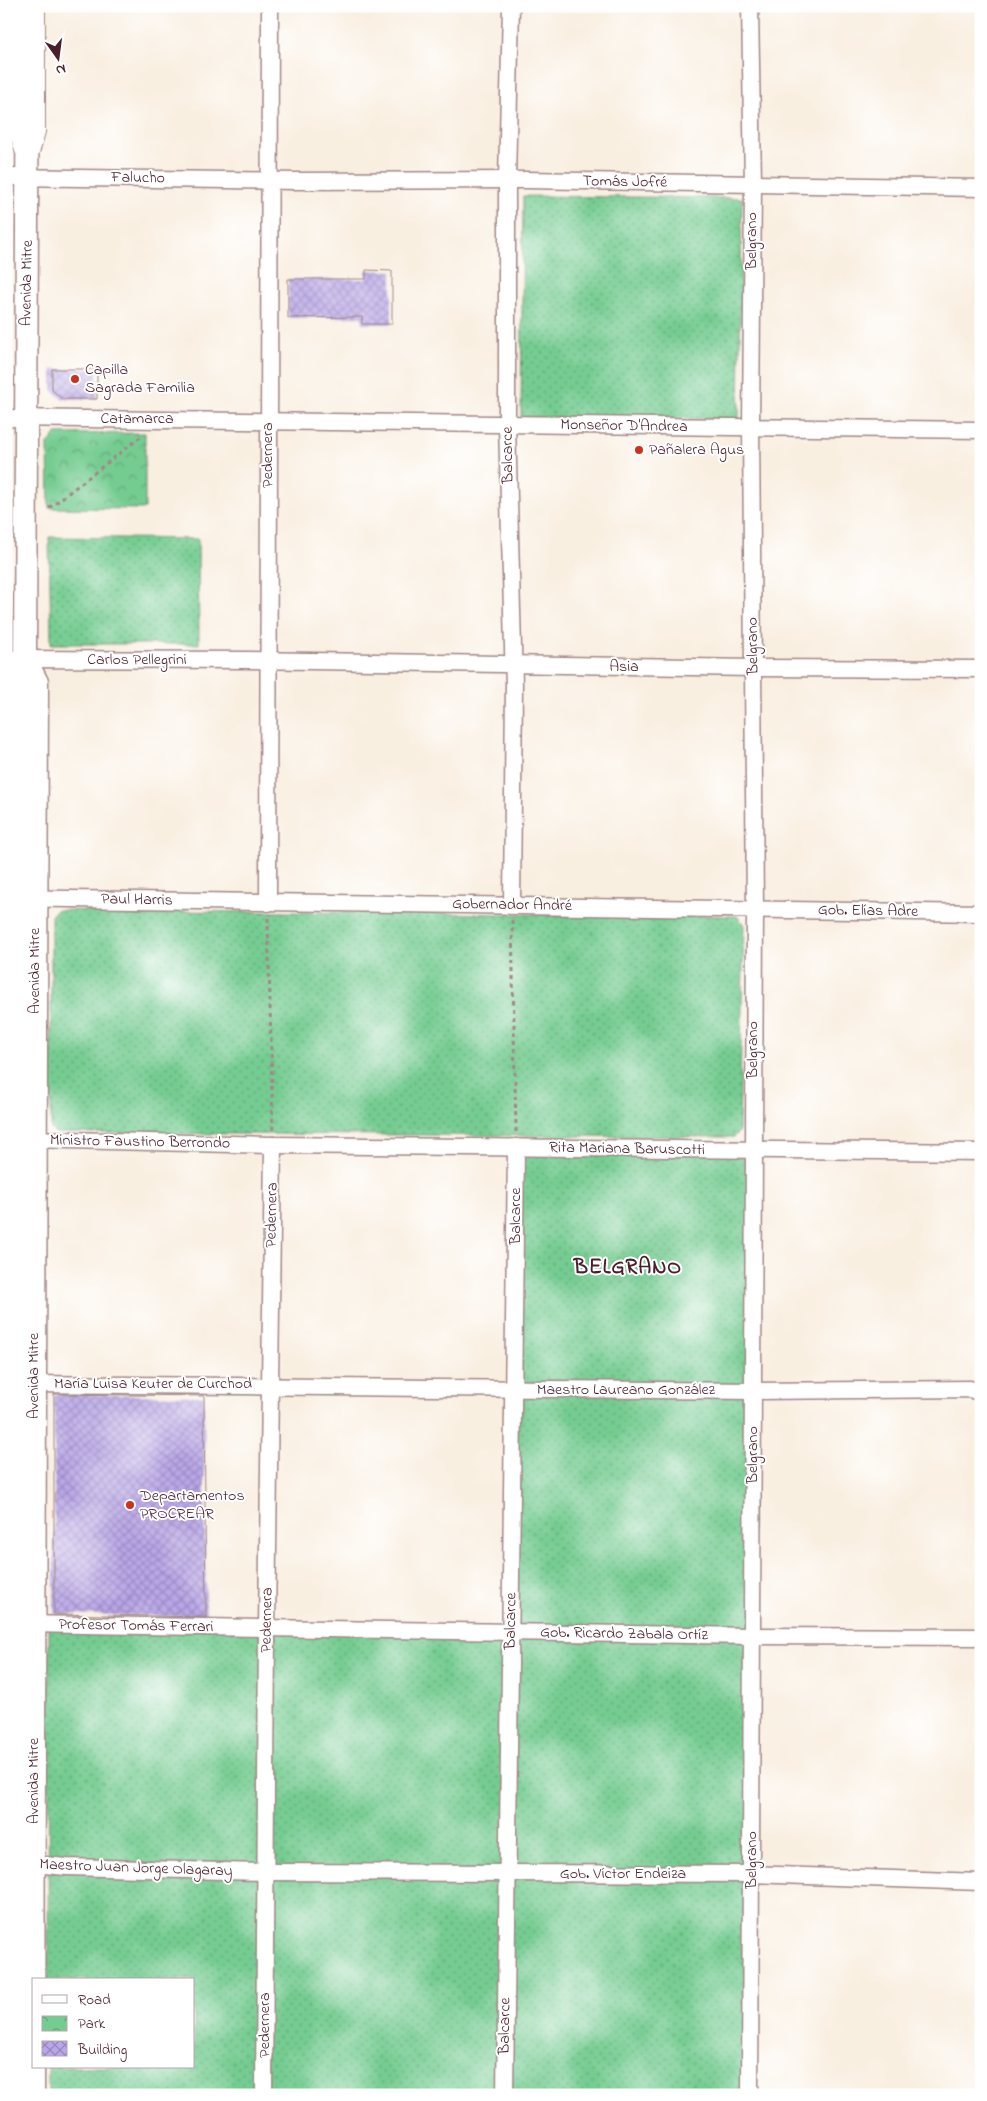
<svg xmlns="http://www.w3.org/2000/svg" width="987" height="2101" font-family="'Indie Flower',sans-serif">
<defs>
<pattern id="grass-dots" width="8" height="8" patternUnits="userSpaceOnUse" patternTransform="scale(1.25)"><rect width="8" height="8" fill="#75cc91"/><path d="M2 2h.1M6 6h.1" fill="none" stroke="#62a577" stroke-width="1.8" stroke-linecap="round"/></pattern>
<pattern id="park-crowns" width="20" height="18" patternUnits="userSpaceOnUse" patternTransform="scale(1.25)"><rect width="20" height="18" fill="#75cc91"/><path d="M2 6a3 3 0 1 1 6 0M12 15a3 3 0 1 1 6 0" fill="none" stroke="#62a577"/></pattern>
<pattern id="building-cross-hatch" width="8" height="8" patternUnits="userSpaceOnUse" patternTransform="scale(1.25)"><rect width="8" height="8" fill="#b9a6e8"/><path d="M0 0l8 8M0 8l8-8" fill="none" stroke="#9887bc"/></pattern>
</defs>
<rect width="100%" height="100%" fill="#fff"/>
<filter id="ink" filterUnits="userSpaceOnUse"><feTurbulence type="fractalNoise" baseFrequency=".02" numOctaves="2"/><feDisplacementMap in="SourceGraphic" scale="10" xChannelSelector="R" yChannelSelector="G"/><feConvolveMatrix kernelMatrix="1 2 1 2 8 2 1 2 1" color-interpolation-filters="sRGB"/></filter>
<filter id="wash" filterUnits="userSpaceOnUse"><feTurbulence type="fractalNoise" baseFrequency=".0096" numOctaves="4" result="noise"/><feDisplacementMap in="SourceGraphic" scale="20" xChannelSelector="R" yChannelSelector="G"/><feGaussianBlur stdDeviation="1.12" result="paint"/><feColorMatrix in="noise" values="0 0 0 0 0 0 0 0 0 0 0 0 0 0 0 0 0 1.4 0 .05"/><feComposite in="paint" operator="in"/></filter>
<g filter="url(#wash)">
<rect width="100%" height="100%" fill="#f9efe1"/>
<g fill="url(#grass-dots)" stroke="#60765e">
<path d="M523,196L742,198L739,419L521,417Z"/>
<path d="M49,537L198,539L199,644H51Z"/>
<path d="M56,910L737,916L744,925L739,1131L734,1137L56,1133L51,1129V916Z"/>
<path d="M516,1147L753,1150L750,2095H48V2067H194V1980H48L49,1625L510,1633Z"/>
</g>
<path fill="url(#park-crowns)" stroke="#60765e" d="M145,433V509L49,508L48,444L56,434Z"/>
<g id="blocks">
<g fill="url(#building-cross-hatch)">
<path d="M366,270L392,271V324H362V317L288,318V279H366Z"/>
<path d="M52,369H97V399H62L52,390Z"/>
<path d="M54,1394L204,1396L206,1617L54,1614Z"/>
</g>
</g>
</g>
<g filter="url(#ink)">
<use href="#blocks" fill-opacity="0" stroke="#a28786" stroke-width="1"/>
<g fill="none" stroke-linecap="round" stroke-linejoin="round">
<g stroke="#a28786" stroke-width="10">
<g id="service">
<path d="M14,6L13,131L19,151"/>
<path d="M36,150L41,132V6"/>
</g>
</g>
<g stroke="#a28786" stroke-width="19">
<g id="minor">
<path d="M511,6L507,180V424L514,685L512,905"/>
<path d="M750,6L753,184L751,428L755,909L750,2095"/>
<path d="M6,177L295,181L525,180L981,188"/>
<path d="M6,418L981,430"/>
<path d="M6,659L248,660L753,668L981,669"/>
<path d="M6,898L981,913"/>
<path d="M268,903L270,6"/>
<path d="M26,1139L273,1145L981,1152"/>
<path d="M26,1384L754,1391L970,1389L981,1393"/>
<path d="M23,1624L752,1636L981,1637"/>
<path d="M23,1863L66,1867L266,1872L752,1874L981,1882"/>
<path d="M264,2095L267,1629L273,1145"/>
<path d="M505,2095L516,1147"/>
</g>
</g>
<g stroke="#a28786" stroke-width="25">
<g id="secondary">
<path d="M25,659L37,682L33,2095"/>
<path d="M12,2095L16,1624L18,682L25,659L28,6"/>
</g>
</g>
<g stroke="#a28786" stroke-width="3" stroke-dasharray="4 4" stroke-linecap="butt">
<path d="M49,508L143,435"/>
<path d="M268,918L273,1132"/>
<path d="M512,920L516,1132"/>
</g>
<use href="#service" stroke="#fff" stroke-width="8"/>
<use href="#minor" stroke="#fff" stroke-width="16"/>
<use href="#secondary" stroke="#fff" stroke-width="22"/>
</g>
</g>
<g fill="#c8321e" stroke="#fff" stroke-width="2">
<circle cx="75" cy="379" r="5"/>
<circle cx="639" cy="450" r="5"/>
<circle cx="130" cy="1505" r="5"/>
</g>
<g text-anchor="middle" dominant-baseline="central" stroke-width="4" stroke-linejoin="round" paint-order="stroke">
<g font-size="16" fill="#4a1f2b" stroke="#fff">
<text transform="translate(138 178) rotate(1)">Falucho</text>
<text transform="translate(625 182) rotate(1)">Tomás Jofré</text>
<text transform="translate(752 241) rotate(-90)">Belgrano</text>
<text transform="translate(27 283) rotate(-89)">Avenida Mitre</text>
<text x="137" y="419">Catamarca</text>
<text transform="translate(624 426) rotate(1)">Monseñor D'Andrea</text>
<text transform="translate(268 455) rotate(-90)">Pedernera</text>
<text transform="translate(508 455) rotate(-91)">Balcarce</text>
<text transform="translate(753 646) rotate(-91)">Belgrano</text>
<text x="137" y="660">Carlos Pellegrini</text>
<text transform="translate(624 667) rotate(1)">Asia</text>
<text transform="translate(137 900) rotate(1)">Paul Harris</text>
<text transform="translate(512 905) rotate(1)">Gobernador André</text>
<text transform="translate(868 911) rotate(1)">Gob. Elías Adre</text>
<text transform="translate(35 971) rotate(-90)">Avenida Mitre</text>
<text transform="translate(753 1050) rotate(-90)">Belgrano</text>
<text transform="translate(140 1142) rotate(1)">Ministro Faustino Berrondo</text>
<text transform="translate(627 1149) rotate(1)">Rita Mariana Baruscotti</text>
<text transform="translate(272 1215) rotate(-89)">Pedernera</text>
<text transform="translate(516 1216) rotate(-90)">Balcarce</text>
<text transform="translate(34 1376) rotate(-90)">Avenida Mitre</text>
<text x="153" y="1384">María Luisa Keuter de Curchod</text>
<text x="626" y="1390">Maestro Laureano González</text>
<text transform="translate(753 1455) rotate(-90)">Belgrano</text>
<text transform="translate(267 1620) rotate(-89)">Pedernera</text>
<text transform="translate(511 1621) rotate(-89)">Balcarce</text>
<text transform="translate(136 1626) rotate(1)">Profesor Tomás Ferrari</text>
<text transform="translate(624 1634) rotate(1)">Gob. Ricardo Zabala Ortíz</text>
<text transform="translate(34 1781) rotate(-90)">Avenida Mitre</text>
<text transform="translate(752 1860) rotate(-90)">Belgrano</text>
<text transform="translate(136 1868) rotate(2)">Maestro Juan Jorge Olagaray</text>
<text x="623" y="1874">Gob. Víctor Endeiza</text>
<text transform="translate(265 2025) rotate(-90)">Pedernera</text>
<text transform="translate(505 2026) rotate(-89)">Balcarce</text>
</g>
<g font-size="16" fill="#4a1f2b" stroke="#fff" text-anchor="start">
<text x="85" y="370">Capilla<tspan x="85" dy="18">Sagrada Familia</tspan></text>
<text x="649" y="450">Pañalera Agus</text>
<text x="140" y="1496">Departamentos<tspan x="140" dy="18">PROCREAR</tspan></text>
</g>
<g font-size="21" font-weight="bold" letter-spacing="1" fill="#4a1f2b" stroke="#fff">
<text x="628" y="1268">BELGRANO</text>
</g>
</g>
<rect width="987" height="2101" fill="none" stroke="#fff" stroke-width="25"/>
<rect x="32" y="1978" width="162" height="90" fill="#ffffff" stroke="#b7a5aa"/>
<rect x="42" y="1995" width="25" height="8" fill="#ffffff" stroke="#b7a5aa"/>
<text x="78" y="2004" font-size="15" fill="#4a1f2b">Road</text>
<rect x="42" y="2016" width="25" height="15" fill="url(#park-crowns)" stroke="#b7a5aa"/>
<text x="78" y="2028" font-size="15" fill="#4a1f2b">Park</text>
<rect x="42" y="2041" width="25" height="15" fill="url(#building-cross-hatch)" stroke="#b7a5aa"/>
<text x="78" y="2054" font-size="15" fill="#4a1f2b">Building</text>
<g transform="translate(58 58) rotate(166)" stroke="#ffffff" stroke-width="4" paint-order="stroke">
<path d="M0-4L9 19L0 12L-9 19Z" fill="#4a1f2b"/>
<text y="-8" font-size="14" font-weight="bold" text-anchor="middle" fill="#4a1f2b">N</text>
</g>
</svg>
